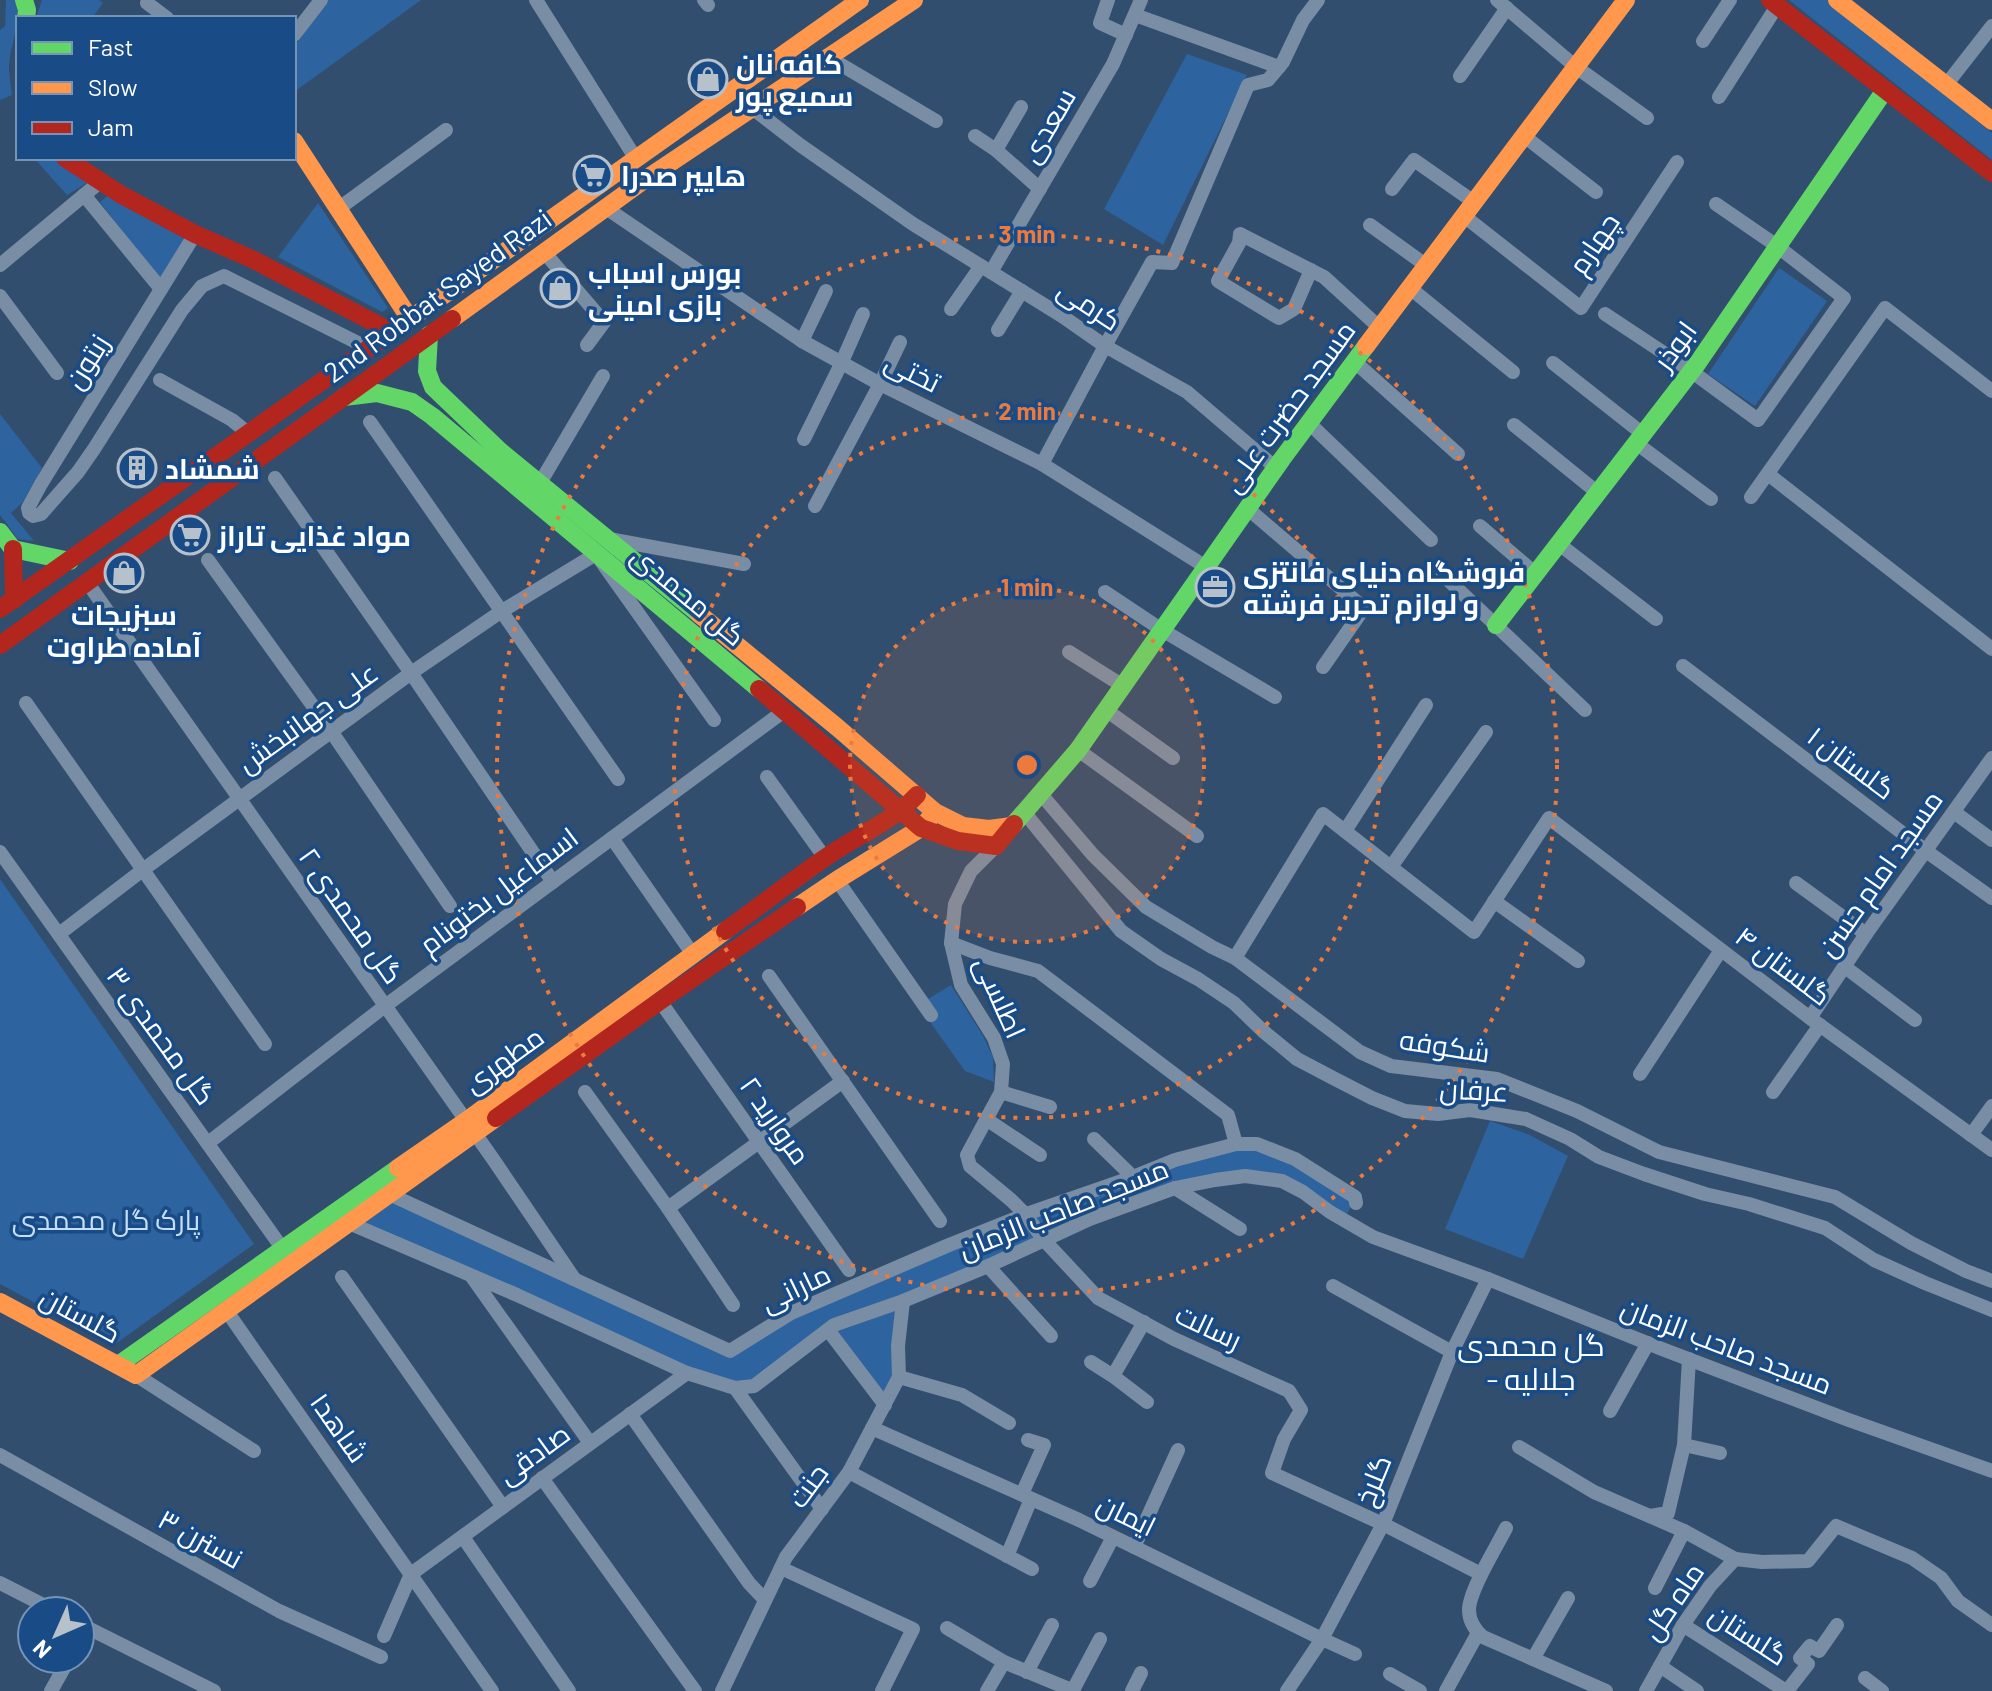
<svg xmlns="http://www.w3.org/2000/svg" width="1992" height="1691" font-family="Barlow,Cairo,sans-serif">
<rect width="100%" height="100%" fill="#324e6e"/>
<g fill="#2d639e">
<path d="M6,0H16C21,23 10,45 9,67C9,76 11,86 12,95L0,100V30L5,26Z"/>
<path d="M42,0H99L103,3L92,18H36Z"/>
<path d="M328,0H421L294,92V47Z"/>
<path d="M1789,0H1827L1992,133V160Z"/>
<path d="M1187,54L1247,75L1163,245L1104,209Z"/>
<path d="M34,158H54L60,165L90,181L67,195Z"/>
<path d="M111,193L188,234L160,280L100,202Z"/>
<path d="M318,203L388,308L382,312L278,257Z"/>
<path d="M1779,268L1827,301L1755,406L1708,374Z"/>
<path d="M0,414L42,468L23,502L11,513L34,541L18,539L0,515Z"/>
<path d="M0,879L254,1244L114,1345L0,1284Z"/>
<path d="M951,985L983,1036L993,1057L994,1082L965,1071L918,1005Z"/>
<path d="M1490,1121L1530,1135L1568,1156L1523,1259L1445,1229Z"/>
<path d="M1238,1145L1296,1161L1352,1204L1345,1218L1280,1178L1177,1186L1044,1237L1030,1215Z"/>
<path d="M391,1197L723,1352L792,1316L1024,1220L1039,1239L838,1320L752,1381L734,1384L690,1369L359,1223Z"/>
<path d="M900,1305L895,1375L884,1399L833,1330Z"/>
</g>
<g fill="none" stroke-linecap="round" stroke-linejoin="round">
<g stroke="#798da4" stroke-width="14">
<path d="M536,0L636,159"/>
<path d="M704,0L708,5"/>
<path d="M1108,0L1100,23L1126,35"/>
<path d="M1497,0L1576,67L1647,118"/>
<path d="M147,3L167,18"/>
<path d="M1135,15L1279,67"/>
<path d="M294,35L321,0"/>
<path d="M1703,41L1730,0"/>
<path d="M828,57L936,121"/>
<path d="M1460,76L1507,8"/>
<path d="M1946,85L1992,26"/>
<path d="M1719,97L1777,6"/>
<path d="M752,108L800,145L913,224L1062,316L1105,346L1187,392L1276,468"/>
<path d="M975,136L996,150L1040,189"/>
<path d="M1524,136L1596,192"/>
<path d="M996,150L1021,107"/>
<path d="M1392,189L1414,160L1474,202"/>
<path d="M84,195L161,289"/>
<path d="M606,208L802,341L880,384L1042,464L1206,567"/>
<path d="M338,209L446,130"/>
<path d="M1464,216L1581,308L1677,162"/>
<path d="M1370,225L1427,266"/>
<path d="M195,234L41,484L28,508L29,513L33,516L41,514L78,472L94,449L182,310L202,286L224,276L368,348"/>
<path d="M544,252L604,322L587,345"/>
<path d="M0,265L101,181"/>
<path d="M1311,270L1294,309L1279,318L1218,281L1239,243L1240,234L1324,277L1380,328"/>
<path d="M991,272L1113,64L1141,0"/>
<path d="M1410,288L1513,372"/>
<path d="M0,296L57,373"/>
<path d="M951,309L981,266"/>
<path d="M1605,314L1691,371L1758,420L1844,298L1777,246L1716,204"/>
<path d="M998,330L1022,291"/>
<path d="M802,341L826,291"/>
<path d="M1355,362L1458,454"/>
<path d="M1553,363L1643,434"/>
<path d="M160,380L232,420L249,434"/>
<path d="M370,422L618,779"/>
<path d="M1309,423L1431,540"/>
<path d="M1514,425L1598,493"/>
<path d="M804,439L841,364L863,314"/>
<path d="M1636,443L1711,499"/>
<path d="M1042,464L1105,346L1152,262L1172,263L1248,85L1268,80L1283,62L1303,20L1318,0"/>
<path d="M1768,474L1992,649"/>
<path d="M275,478L411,673L553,882"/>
<path d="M540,483L603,376"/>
<path d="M1751,497L1885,308L1992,391"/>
<path d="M815,506L880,384L900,342"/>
<path d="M1247,508L1364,608L1323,667"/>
<path d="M1480,526L1536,574"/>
<path d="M609,539L744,564"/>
<path d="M1559,544L1656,619"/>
<path d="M208,560L331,731L450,906"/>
<path d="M1443,575L1585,710"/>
<path d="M87,582L493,1159L573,1277"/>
<path d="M1105,592L1162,630L1275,697"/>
<path d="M1069,652L1123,686"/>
<path d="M1683,666L1926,851L1992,898"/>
<path d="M26,703L265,1044"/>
<path d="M1106,710L1173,758"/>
<path d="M1078,750L1197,836"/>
<path d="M767,777L825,858"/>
<path d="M1040,793L1093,855L1146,907L1212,947L1235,958L1360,1052L1391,1066L1497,1079L1577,1111L1659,1152L1835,1197L1911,1243L1966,1271L1992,1281"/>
<path d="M1024,812L1121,931L1161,959L1198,979L1234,1003L1263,1031L1297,1059L1335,1079L1372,1098L1405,1111L1438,1114L1470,1110L1526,1119L1570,1139L1599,1157L1644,1174L1705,1194L1749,1204L1825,1228L1874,1260L1925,1283L1992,1310"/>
<path d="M1954,812L1992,840"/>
<path d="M1345,831L1426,705"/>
<path d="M612,838L694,956"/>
<path d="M996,846L971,871L955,904L951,943L961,985L994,1038L1003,1064L1001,1092L967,1155L970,1166L1011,1200L1025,1214L1044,1240L1098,1298L1174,1339L1289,1391L1301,1410L1284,1439L1272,1473L1383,1524L1481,1574"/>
<path d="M0,852L282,1248"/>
<path d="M1391,867L1486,732"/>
<path d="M837,880L931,1015"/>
<path d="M1796,883L1866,934"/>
<path d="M1494,901L1578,961"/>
<path d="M59,934L144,869L411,673L502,611L596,554L714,720"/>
<path d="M951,943L990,958L1038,971L1228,1115L1236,1144"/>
<path d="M1235,958L1323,814L1474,932L1549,818L1810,1018L1992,1150"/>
<path d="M1845,967L1915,1020"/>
<path d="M769,976L940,1221"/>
<path d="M660,1001L849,1270"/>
<path d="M1810,1018L1866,934L1992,758"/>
<path d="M1640,1074L1721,950"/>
<path d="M585,1092L668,1208L733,1305"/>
<path d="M1001,1092L1050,1107"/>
<path d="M1773,1092L1820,1025"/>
<path d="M986,1119L1040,1155"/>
<path d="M1971,1135L1992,1106"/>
<path d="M1094,1139L1133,1177"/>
<path d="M208,1143L385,1006L784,711"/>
<path d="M1175,1188L1240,1229"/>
<path d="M389,1194L730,1351L791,1313L949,1245L1032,1212L1133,1177L1175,1160L1236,1144H1257L1295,1159L1355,1197L1356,1203"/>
<path d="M668,1208L843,1081"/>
<path d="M349,1223L517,1295L687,1373L735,1388L754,1386L834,1325L903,1301L988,1266L1090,1219L1175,1188L1215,1180L1245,1176L1282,1181L1303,1192L1330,1212L1373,1237L1488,1279L1662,1349L1846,1419L1992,1471"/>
<path d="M988,1266L1051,1336"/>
<path d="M342,1277L503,1507"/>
<path d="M472,1277L590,1443"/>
<path d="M1333,1286L1452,1352"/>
<path d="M226,1310L492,1691"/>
<path d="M828,1330L885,1405"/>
<path d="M1091,1362L1113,1376L1147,1402"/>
<path d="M136,1375L254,1451"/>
<path d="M1113,1376L1144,1322"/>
<path d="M899,1377L962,1395L1009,1423"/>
<path d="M735,1388L822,1509"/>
<path d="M1610,1411L1648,1343"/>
<path d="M630,1414L749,1583L765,1600"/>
<path d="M872,1428L1079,1520L1322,1639L1355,1654"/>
<path d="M1684,1445L1720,1453"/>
<path d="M1519,1447L1594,1492L1684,1531L1735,1559"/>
<path d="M0,1455L279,1611L381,1657"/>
<path d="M849,1472L1032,1569"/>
<path d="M542,1478L695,1691"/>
<path d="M1022,1494L1044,1445L1028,1440"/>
<path d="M1650,1516L1668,1513L1684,1445L1689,1359"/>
<path d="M1506,1528C1497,1546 1469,1591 1469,1610C1469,1621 1475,1630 1483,1637L1606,1691"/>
<path d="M463,1537L569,1691"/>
<path d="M1134,1547L1178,1450"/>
<path d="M1007,1556L1031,1499"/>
<path d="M781,1568L913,1629L882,1691"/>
<path d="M411,1574L687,1373"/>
<path d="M1090,1581L1113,1537"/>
<path d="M0,1583L55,1611"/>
<path d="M1655,1588L1684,1531"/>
<path d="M80,1624L214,1691"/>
<path d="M1683,1625L1786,1691"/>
<path d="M947,1628L1004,1662L1074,1691"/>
<path d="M384,1636L411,1574"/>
<path d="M1533,1659L1568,1598"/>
<path d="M1660,1666L1697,1691"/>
<path d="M1027,1672L1052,1625"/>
<path d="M1390,1674L1420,1691"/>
<path d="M1865,1678L1882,1691"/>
<path d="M1073,1690L1100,1639"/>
<path d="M51,1691L69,1659"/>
<path d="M722,1691L786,1557L849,1472L899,1377L898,1346L903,1301"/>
<path d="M987,1691L1004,1662"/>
<path d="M1132,1691L1141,1673"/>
<path d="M1287,1691L1322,1639L1383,1524L1452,1352L1488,1279"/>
<path d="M1446,1691L1478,1633"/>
<path d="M1646,1691L1683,1625L1710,1586L1735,1559L1762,1562L1808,1561L1836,1526L1912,1558L1941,1578L1958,1601L1992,1625"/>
<path d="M1787,1691L1808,1664L1800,1658L1810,1646L1819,1651L1837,1625"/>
</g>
<g stroke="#63d668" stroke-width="18">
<path d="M24,0L27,10L26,18"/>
<path d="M429,335L427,371L433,387L500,451L699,614"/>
<path d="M344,397L377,393L412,402L432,416L759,689"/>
<path d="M0,532L13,549"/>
<path d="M13,549L70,561"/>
<path d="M1496,625L1697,364L1885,90"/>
<path d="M1014,824L1078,750L1282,459L1366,346"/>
<path d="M118,1365L398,1168"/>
</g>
<g stroke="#ff974d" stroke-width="18">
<path d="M1837,0L1992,121"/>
<path d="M294,141L410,319"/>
<path d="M452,319L640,183L914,0"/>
<path d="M403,324L860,0"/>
<path d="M1366,346L1626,0"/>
<path d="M699,614L838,728L935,812L963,826L989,829L1012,826"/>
<path d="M797,907L837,880L921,828L935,812"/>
<path d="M398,1168L466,1121L725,931"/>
<path d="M0,1302L136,1375L496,1118"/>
</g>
<g stroke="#b3261e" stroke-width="18">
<path d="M1770,0L1992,173"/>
<path d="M65,158L120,194L195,234L254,260L392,332"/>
<path d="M13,549L14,600"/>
<path d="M0,609L403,324"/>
<path d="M0,645L452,319"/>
<path d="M759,689L921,828L958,841L996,846L1014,824"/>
<path d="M725,931C759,907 791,881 825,858C855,837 893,821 917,795"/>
<path d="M496,1118L660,1001L797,907"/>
</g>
</g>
<circle cx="1027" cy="765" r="177" fill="#ed7a3d" fill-opacity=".12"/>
<g fill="none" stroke="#ed7a3d" stroke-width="4" stroke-dasharray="4 8">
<circle cx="1027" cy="765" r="177"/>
<circle cx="1027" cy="765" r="353"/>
<circle cx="1027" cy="765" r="530"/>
</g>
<defs>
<g id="shop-ring" transform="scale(2)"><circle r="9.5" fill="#194c87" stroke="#b7c1cc" stroke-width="1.5"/><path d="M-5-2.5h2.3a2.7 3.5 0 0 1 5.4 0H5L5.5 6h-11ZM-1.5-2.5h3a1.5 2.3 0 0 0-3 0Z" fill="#b7c1cc"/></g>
<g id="supermarket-ring" transform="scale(2)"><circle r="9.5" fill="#194c87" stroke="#b7c1cc" stroke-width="1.5"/><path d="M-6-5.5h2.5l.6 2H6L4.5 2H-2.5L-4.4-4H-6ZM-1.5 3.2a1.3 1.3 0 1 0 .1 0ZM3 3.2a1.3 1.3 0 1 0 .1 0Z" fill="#b7c1cc"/></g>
<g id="building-ring" transform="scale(2)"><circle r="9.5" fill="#194c87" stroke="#b7c1cc" stroke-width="1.5"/><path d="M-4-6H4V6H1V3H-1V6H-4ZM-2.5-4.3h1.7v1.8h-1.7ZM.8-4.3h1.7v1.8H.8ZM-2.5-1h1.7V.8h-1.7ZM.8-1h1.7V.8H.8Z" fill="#b7c1cc"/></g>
<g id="office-ring" transform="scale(2)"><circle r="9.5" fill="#194c87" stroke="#b7c1cc" stroke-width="1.5"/><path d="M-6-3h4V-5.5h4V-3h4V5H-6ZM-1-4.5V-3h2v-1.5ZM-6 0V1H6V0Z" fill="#b7c1cc"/></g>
</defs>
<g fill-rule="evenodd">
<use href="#shop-ring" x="708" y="79"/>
<use href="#supermarket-ring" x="593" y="175"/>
<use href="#shop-ring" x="560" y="288"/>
<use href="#building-ring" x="137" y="468"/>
<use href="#supermarket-ring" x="190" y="535"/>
<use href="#shop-ring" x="124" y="573"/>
<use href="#office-ring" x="1215" y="587"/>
</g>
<g text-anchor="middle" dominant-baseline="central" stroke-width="7" stroke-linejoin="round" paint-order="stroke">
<g font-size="28" font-weight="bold" fill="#fff" stroke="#194c87" text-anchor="start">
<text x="736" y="63">کافه نان<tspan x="736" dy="32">سمیع پور</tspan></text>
<text x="621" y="175">هایپر صدرا</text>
<text x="588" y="272">بورس اسباب<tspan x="588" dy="32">بازی امینی</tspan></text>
<text x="165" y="468">شمشاد</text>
<text x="218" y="535">مواد غذایی تاراز</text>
<text x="1243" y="571">فروشگاه دنیای فانتزی<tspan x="1243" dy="32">و لوازم تحریر فرشته</tspan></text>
<text x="124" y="614" text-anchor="middle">سبزیجات<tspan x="124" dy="32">آماده طراوت</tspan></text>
</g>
<g font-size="28" fill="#fff" stroke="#194c87">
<text transform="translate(1047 125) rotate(-60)">سعدی</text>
<text transform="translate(1593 243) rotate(-56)">چهارم</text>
<text transform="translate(437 295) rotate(-36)">2nd Robbat Sayed Razi</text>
<text transform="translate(1090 304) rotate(33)">کرمی</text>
<text transform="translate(1674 345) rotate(-54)">ابوذر</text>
<text transform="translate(86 361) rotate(-58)">زیتون</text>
<text transform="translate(913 371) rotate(26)">تختی</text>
<text transform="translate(1288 406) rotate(-54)">مسجد حضرت علی</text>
<text transform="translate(689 595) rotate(40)">گل محمدی</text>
<text transform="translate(307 717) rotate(-36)">علی جهانبخش</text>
<text transform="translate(1852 762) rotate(37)">گلستان ۱</text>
<text transform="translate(1879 873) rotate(-55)">مسجد امام حسن</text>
<text transform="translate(498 890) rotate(-37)">اسماعیل بختونام</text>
<text transform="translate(352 915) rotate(55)">گل محمدی ۲</text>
<text transform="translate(1784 965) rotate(37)">گلستان ۴</text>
<text transform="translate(1001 997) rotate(66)">اطلسی</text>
<text transform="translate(162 1035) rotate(54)">گل محمدی ۳</text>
<text transform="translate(1445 1045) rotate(9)">شکوفه</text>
<text transform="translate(503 1059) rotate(-36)">مطهری</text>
<text transform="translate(1474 1089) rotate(3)">عرفان</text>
<text transform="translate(776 1120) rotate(55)">مروارید ۲</text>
<text transform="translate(1063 1208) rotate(-22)">مسجد صاحب الزمان</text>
<text transform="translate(795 1287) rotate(-26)">مارانی</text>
<text transform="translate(81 1314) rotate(28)">گلستان</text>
<text transform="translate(1209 1326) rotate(25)">رسالت</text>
<text transform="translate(1727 1345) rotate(21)">مسجد صاحب الزمان</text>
<text transform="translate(340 1427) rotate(55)">شاهد۱</text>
<text transform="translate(533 1453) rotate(-36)">صادقی</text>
<text transform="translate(1372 1480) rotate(-68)">گلرخ</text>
<text transform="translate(807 1485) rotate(-54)">جنت</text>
<text transform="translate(1127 1514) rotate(26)">ایمان</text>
<text transform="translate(201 1538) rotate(29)">نسترن ۳</text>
<text transform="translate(1672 1601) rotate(-56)">ماه گل</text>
<text transform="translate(1749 1634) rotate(33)">گلستان</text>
</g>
<g font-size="28" fill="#c5def9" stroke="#194c87">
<text x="106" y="1219">پارک گل محمدی</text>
</g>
<g font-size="30" fill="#fff" stroke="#194c87">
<text x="1531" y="1344">گل محمدی<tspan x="1531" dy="34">- جلالیه</tspan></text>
</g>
</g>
<circle cx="1027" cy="765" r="12" fill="#ed7a3d" stroke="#194c87" stroke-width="4"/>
<g font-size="24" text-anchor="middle" font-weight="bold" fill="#ed7a3d" stroke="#194c87" stroke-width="7" stroke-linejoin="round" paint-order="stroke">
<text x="1027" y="243">3 min</text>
<text x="1027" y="420">2 min</text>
<text x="1027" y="596">1 min</text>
</g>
<rect x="16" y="16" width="280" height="144" fill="#194c87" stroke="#7594b7" stroke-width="2"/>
<rect x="32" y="42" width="40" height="12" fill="#63d668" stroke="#7594b7" stroke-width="2"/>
<text x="88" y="56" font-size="24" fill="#ffffff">Fast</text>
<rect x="32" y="82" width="40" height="12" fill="#ff974d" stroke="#7594b7" stroke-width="2"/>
<text x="88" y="96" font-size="24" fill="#ffffff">Slow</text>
<rect x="32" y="122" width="40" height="12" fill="#b3261e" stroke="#7594b7" stroke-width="2"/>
<text x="88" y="136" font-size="24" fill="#ffffff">Jam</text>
<g transform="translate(56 1635) rotate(225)"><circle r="38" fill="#194c87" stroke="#7594b7" stroke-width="2"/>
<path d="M0-6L14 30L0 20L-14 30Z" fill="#b7c1cc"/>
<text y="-12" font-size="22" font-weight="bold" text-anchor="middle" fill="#ffffff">N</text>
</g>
</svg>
